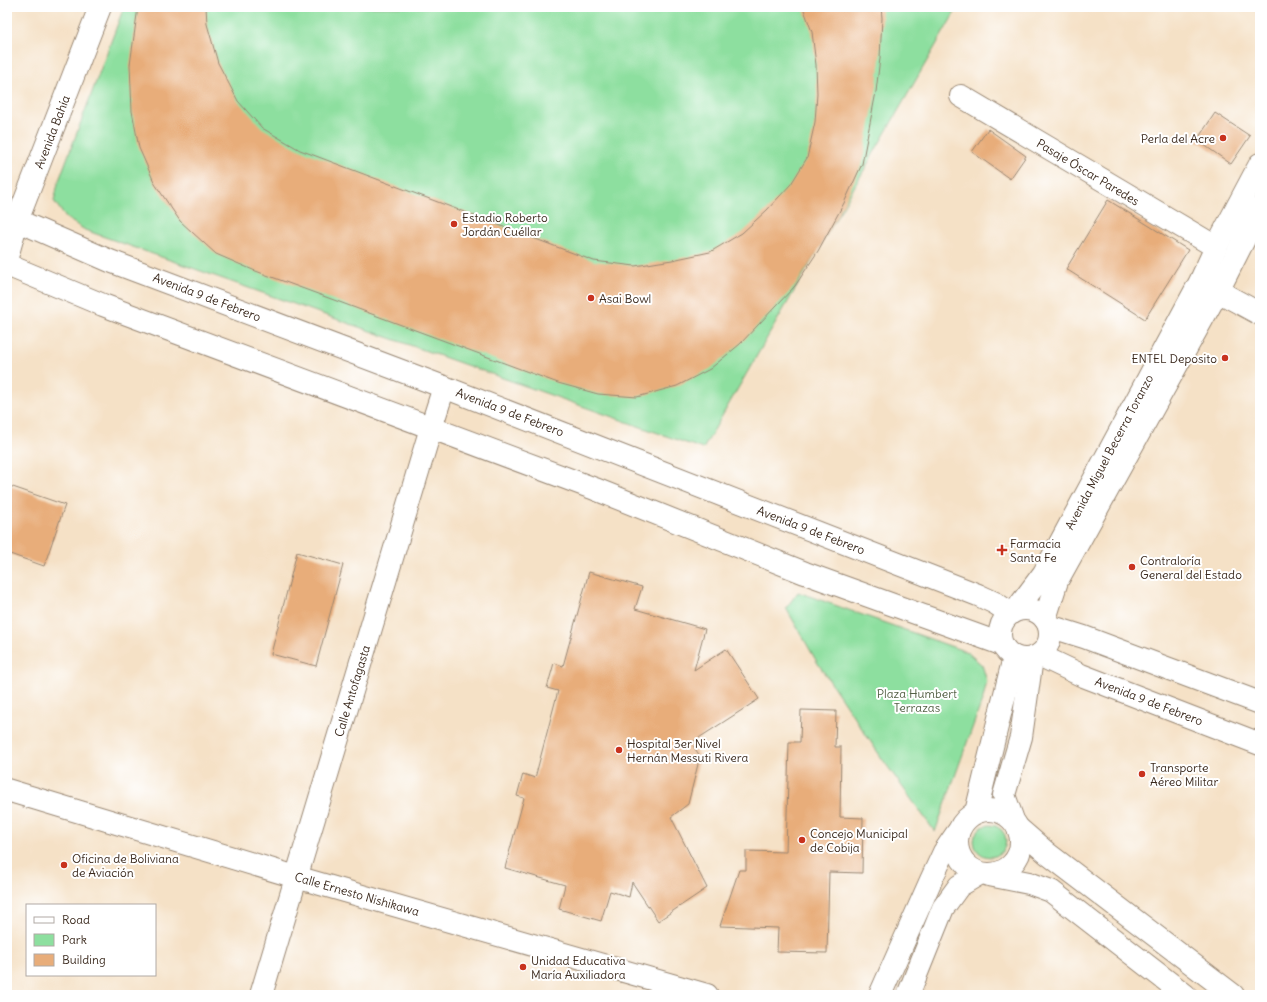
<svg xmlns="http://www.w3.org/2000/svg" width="1267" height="1002" font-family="Delius,sans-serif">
<rect width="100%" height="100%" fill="#fff"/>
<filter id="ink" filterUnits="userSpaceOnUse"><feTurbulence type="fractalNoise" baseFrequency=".025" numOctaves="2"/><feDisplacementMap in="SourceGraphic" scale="8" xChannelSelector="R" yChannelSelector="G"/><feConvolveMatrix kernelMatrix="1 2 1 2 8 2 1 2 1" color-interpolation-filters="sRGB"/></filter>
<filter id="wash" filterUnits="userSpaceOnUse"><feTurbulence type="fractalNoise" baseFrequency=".012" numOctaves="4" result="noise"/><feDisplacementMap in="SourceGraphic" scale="16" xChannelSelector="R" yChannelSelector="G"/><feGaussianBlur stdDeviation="0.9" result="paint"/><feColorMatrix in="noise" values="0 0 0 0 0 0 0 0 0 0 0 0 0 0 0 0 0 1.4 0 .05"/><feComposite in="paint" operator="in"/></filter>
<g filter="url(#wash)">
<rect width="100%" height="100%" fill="#f5e1c6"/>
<g fill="#8ddf9f" stroke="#64845e">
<path d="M124,7H958L703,449L85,230L66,218L54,201L58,183Z"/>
<path d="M798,592L967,652L982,665L987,681L983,698L935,832L883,760L817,662L786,608Z"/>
<circle cx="990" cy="841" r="16"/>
</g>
<g id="blocks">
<g fill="#e8ad7a">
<path d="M138,7H206L207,24L218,63L238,101L262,128L300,150L594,261L635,266L672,260L710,252L742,233L767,210L791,184L807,158L815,122L817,94L816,65L812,32L803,7H881L882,18L880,58L876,92L862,164L844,203L818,251L795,286L740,344L710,369L677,386L637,397L598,394L558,383L253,270L216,254L180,221L155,184L139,148L132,111L130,65Z"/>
<path d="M1215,113L1250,136L1231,164L1197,140Z"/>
<path d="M988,129L1026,156L1010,179L972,152Z"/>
<path d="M1108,200L1188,250L1145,319L1066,269Z"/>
<path d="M7,485L65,505L44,566L7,553Z"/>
<path d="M297,552L343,565L316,666L271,654Z"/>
<path d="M589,572L642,587L635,609L705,629L694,670L726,649L759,699L691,743L700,756L688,804L671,817L707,888L658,921L632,882L629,897L610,891L601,921L559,909L565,885L505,868L524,798L517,796L523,774L535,778L558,691L547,688L554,663L563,666Z"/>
<path d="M801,710L836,711L835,747H841L840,817L863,818L862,873L829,872L827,953L777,952L778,928L720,926L739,870H746V851L786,852L789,742H800Z"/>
</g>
</g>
</g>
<g filter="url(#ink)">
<use href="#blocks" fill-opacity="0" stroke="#988672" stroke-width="1"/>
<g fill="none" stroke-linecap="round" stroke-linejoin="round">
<g stroke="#988672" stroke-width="24">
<g id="minor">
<path d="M961,96L1216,247"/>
<path d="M7,257L17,221L100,7"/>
<path d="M1205,284L1260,314"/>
<path d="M1017,609L1044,573L1200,282L1216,247L1260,164"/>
<path d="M1045,619L1057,581L1218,291L1260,208"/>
<path d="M7,790L296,877L707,995"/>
<circle cx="989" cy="842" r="32"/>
<path d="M976,812L1014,657"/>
<path d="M1013,820L1004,795L1021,737L1032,658"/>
<path d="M1018,828L1048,854L1233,995"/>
<path d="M989,875L1029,883L1051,891L1185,995"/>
<path d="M261,995L431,428L444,387"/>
<path d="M880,995L931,880L944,852L957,833"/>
<path d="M908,995L943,908L959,886L979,874"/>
</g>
</g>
<g stroke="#988672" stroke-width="24">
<g id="major">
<path d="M7,216L110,261L444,387L978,595L995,603L1010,613"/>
<path d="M7,265L103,305L595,489L805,573L1001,644"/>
<circle cx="1025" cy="634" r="25"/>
<path d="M1049,626L1084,637L1260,703"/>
<path d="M1039,655L1081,675L1260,744"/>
</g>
</g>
<use href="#minor" stroke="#fff" stroke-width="22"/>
<use href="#major" stroke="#fff" stroke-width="22"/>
</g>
</g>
<g fill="#c8321e" stroke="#fff" stroke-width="1.5">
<circle cx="1223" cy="138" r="4"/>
<circle cx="454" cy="224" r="4"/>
<circle cx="591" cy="298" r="4"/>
<circle cx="1225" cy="358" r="4"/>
<path d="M1000 544h4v4h4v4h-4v4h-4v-4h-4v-4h4z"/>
<circle cx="1132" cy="567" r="4"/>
<circle cx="619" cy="750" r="4"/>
<circle cx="1142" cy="774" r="4"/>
<circle cx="802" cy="840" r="4"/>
<circle cx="64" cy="865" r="4"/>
<circle cx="523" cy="967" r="4"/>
</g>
<g text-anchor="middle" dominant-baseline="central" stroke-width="4" stroke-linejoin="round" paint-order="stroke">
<g font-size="12" fill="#3b2a1e" stroke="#fff">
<text transform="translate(52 132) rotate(-69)">Avenida Bahía</text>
<text transform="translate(1088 172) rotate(31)">Pasaje Óscar Paredes</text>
<text transform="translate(207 297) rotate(21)">Avenida 9 de Febrero</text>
<text transform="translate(510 412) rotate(21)">Avenida 9 de Febrero</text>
<text transform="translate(1109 452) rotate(-62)">Avenida Miguel Becerra Toranzo</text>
<text transform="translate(811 530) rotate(21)">Avenida 9 de Febrero</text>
<text transform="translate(352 691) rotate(-73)">Calle Antofagasta</text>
<text transform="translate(1149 701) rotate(21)">Avenida 9 de Febrero</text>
<text transform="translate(357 894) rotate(16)">Calle Ernesto Nishikawa</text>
</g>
<g font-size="12" fill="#3b2a1e" stroke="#fff" text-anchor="start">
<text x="1215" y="138" text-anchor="end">Perla del Acre</text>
<text x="462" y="217">Estadio Roberto<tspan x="462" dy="14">Jordán Cuéllar</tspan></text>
<text x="599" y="298">Asai Bowl</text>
<text x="1217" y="358" text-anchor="end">ENTEL Deposito</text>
<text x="1010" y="543">Farmacia<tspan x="1010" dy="14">Santa Fe</tspan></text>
<text x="1140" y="560">Contraloría<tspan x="1140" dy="14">General del Estado</tspan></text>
<text x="627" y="743">Hospital 3er Nivel<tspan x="627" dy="14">Hernán Messuti Rivera</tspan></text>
<text x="1150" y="767">Transporte<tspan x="1150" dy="14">Aéreo Militar</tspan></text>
<text x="810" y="833">Concejo Municipal<tspan x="810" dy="14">de Cobija</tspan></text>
<text x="72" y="858">Oficina de Boliviana<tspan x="72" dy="14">de Aviación</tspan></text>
<text x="531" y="960">Unidad Educativa<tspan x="531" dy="14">María Auxiliadora</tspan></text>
</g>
<g font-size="12" fill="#546045" stroke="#fff">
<text x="917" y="693">Plaza Humbert<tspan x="917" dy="14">Terrazas</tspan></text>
</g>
</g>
<rect width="1267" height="1002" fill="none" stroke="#fff" stroke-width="24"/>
<rect x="26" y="904" width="130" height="72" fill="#ffffff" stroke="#b1aaa5"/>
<rect x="34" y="917" width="20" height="6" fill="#ffffff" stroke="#b1aaa5"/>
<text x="62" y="924" font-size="12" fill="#3b2a1e">Road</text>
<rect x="34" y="934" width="20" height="12" fill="#8ddf9f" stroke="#b1aaa5"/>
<text x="62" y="944" font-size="12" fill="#3b2a1e">Park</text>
<rect x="34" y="954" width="20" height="12" fill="#e8ad7a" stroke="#b1aaa5"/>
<text x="62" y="964" font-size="12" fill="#3b2a1e">Building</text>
</svg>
